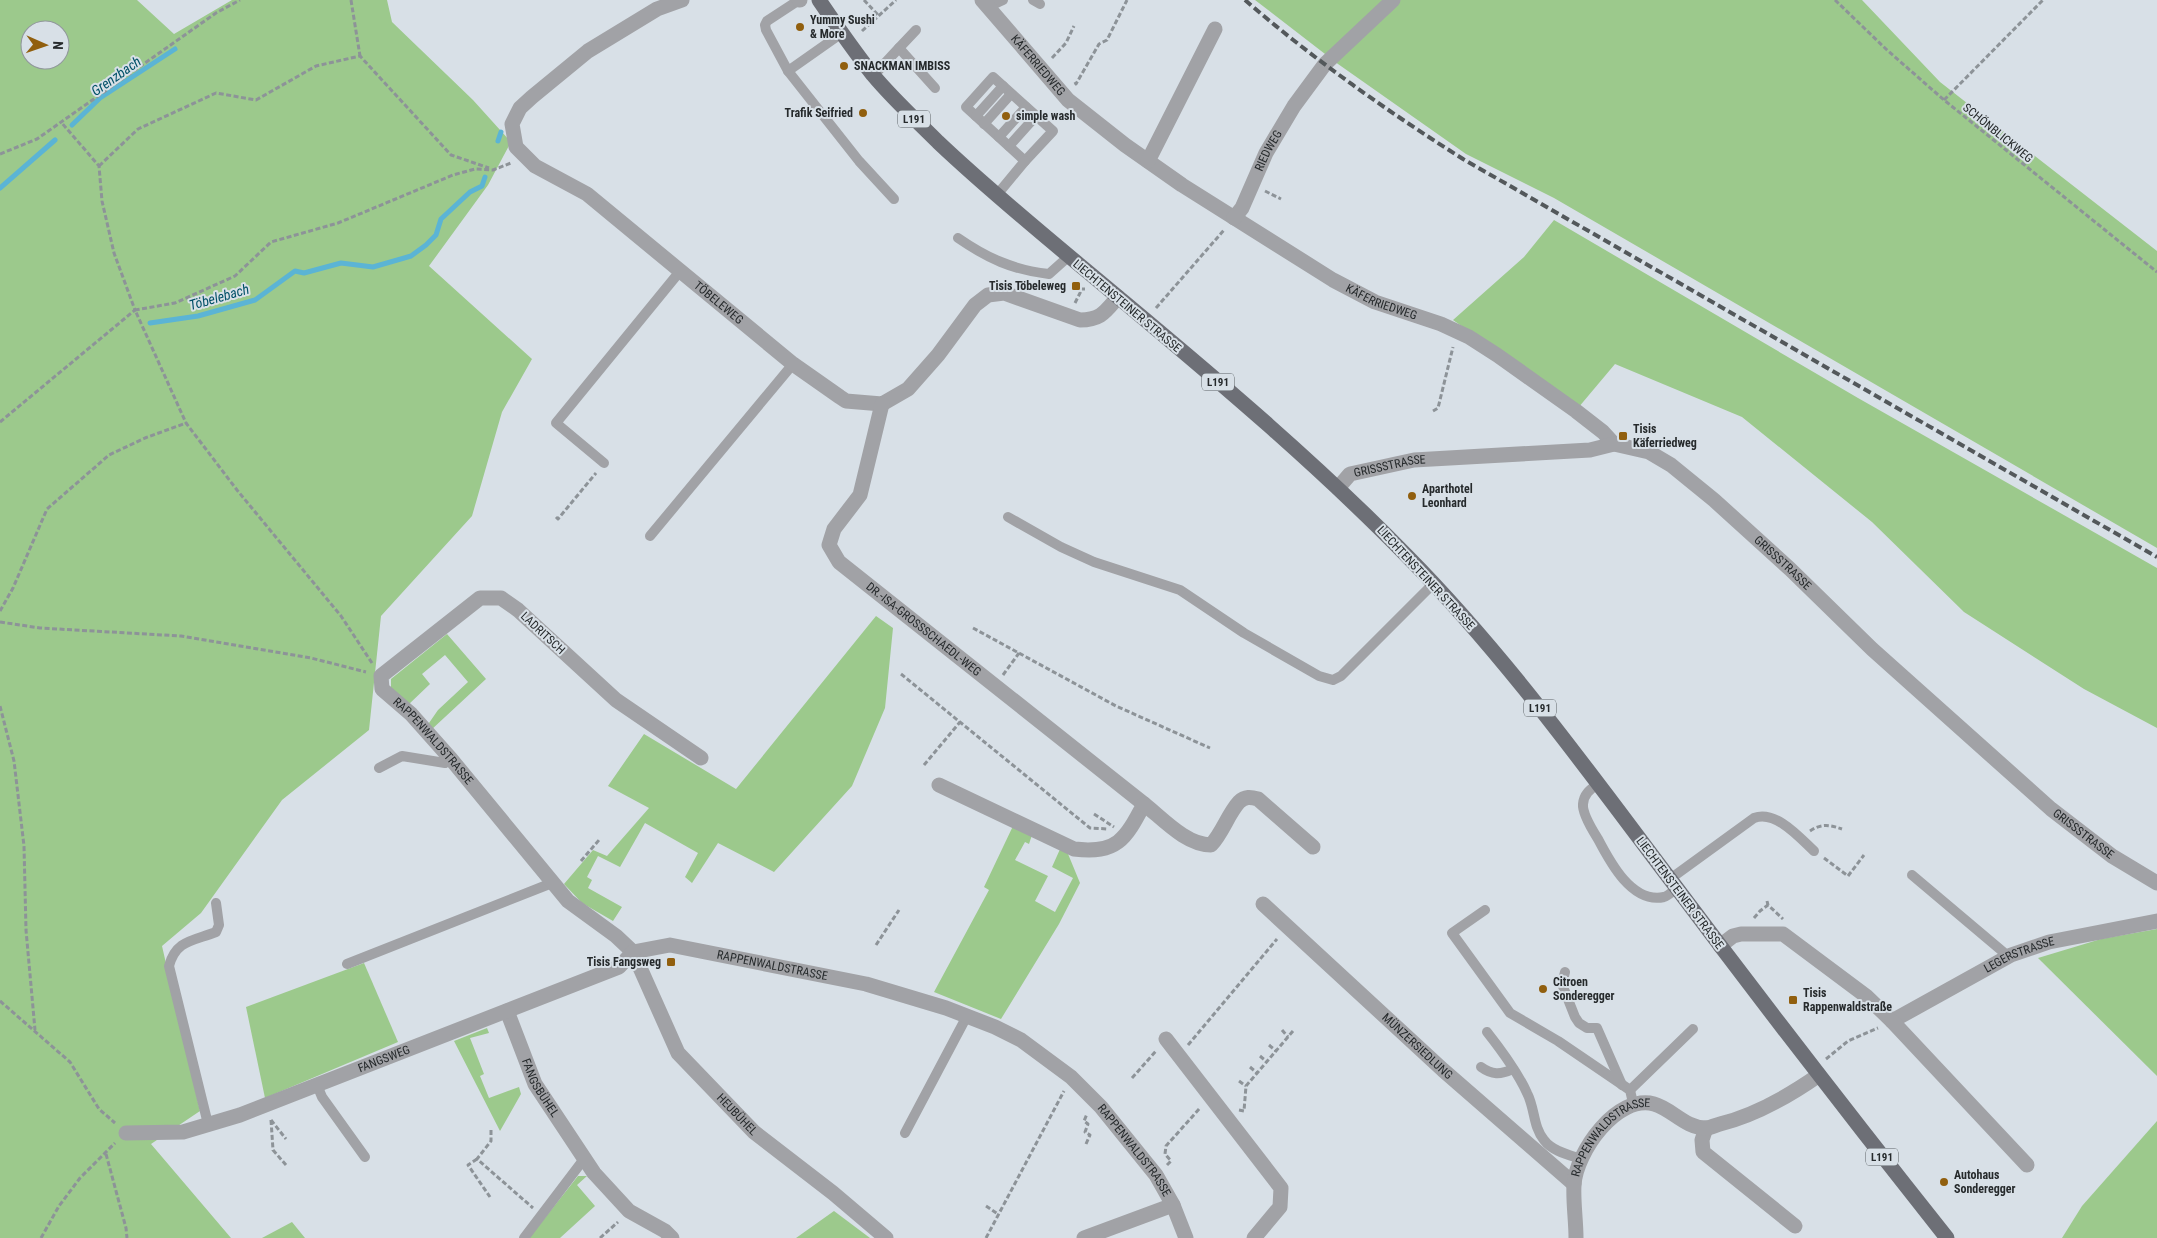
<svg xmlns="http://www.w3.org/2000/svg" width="2157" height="1238" font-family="'Roboto Condensed',sans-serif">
<rect width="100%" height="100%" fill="#d8e0e7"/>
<g fill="#9cc98c" fill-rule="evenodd">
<path d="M0,0H137L174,34L232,0H387L392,22L473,100L511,142L488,185L429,266L532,359L502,412L472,516L381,616L369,730L282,800L201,913L162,946L200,1111L151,1144L231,1238H0ZM30,30H60V60H30Z"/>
<path d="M1255,0H1862L1940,82L2157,251V548L1554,198L1466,154L1338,64Z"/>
<path d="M1554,220L1858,398L2157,568V728L2084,689L1964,612L1872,522L1742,417L1615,364L1578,408L1453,320L1524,257Z"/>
<path d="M876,616L893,628L885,708L852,786L774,872L718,843L692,883L685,877L698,853L645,823L620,867L598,856L587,877L592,880L588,888L622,907L613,921L582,903L564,884L593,850L607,856L649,808L608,786L644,734L736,789Z"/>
<path d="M447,634L486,679L431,730L429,723L438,710L468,682L445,655L422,674L430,684L408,705L391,689V679Z"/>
<path d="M1013,826L1032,835L1029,844L1025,842L1015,860L1048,876L1035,901L1055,912L1073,878L1052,867L1061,847L1066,849L1080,883L1059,924L1001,1019L934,992L989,890L984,887Z"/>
<path d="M2157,929V1076L2038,958L2101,939Z"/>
<path d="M364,963L398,1042L265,1098L246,1007Z"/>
<path d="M487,1028L489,1033L470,1038L484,1074L480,1076L489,1098L519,1087L521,1094L500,1131L454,1041Z"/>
<path d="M2157,1121V1238H2062L2082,1206Z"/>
<path d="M578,1176H587L577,1185L595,1206L560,1238H529Z"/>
<path d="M834,1211L870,1238H796Z"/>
<path d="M292,1222L305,1238H262Z"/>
</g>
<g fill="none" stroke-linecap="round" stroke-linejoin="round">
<g stroke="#5bb4d5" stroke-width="5">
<path d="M72,125L100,98L175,49"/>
<path d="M498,141L501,132"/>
<path d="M0,188L55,140"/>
<path d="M150,323L198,316L255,300L295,271L304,273L341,263L373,267L411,256L426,245L436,235L441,219L470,192L482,186L485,177"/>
</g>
<g stroke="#8d9398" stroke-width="3" stroke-dasharray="5 2.5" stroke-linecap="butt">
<path d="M351,0L360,56"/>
<path d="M864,0L878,15"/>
<path d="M1835,0L1887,50L1944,100L2157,272"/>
<path d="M862,31L896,0"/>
<path d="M1052,58L1066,43L1074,26"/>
<path d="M1075,82L1076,84L1099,44L1107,40L1127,0"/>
<path d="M1944,100L2043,0"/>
<path d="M0,154L37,139L216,13L240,0"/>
<path d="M99,166L138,129L216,93L256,100L316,66L360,56L451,155L489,168"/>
<path d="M1265,191L1281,199"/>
<path d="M1075,303L1082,289H1085"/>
<path d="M1156,308L1224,230"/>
<path d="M1433,411L1438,408L1453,347"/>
<path d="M0,422L135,310L114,253L102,201L99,166L61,122"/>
<path d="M556,517L558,519L596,473"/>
<path d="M0,611L13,588L47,509L109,455L145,438L186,423"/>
<path d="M0,622L40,628L181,636L311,658L366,672"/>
<path d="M973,628L1116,706L1210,748"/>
<path d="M372,663L341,616L237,490L186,423L135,310L175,303L235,276L271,242L338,223L453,175L475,169L493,170L511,163"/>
<path d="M901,674L1090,828L1108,829"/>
<path d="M1003,675L1019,653"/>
<path d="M0,706L14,761L24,846L26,930L35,1030"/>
<path d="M924,765L960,722"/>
<path d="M1094,814L1114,827"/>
<path d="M1810,831C1822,823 1830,825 1842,829"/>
<path d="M1824,858L1848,876L1864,855"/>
<path d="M581,861L599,840"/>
<path d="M1767,901L1768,905L1783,919"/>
<path d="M1754,918L1760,911L1768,905"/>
<path d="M876,945L899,910"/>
<path d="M0,1001L70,1062L99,1109L115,1123"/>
<path d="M1282,1030L1288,1037"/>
<path d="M1188,1045L1277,939"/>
<path d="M1269,1045L1276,1051"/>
<path d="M1260,1056L1267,1062"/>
<path d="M1826,1059L1848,1041L1878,1028"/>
<path d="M1250,1067L1257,1073"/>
<path d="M1132,1078L1156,1051"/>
<path d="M1239,1081L1246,1086"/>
<path d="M1239,1110L1244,1111L1246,1086L1293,1031"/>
<path d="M271,1120L273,1150L286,1165"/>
<path d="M271,1120L286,1139"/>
<path d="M491,1130V1141L477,1159L533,1208"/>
<path d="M1086,1144L1090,1135L1085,1132L1088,1124L1084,1121L1087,1114"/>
<path d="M106,1154L126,1228L127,1238"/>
<path d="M477,1159L468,1165L490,1197"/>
<path d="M1167,1165L1171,1161L1165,1154L1166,1146L1200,1108"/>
<path d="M986,1206L998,1214"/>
<path d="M41,1238L59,1206L80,1178L115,1143"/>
<path d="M600,1238L618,1222"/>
<path d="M986,1238L1064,1091"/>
</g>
<g stroke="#a1a2a6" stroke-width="10">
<path d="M799,0L767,21L765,25L766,30L788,71L859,161L894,199"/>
<path d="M1033,0L1040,4"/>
<path d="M988,7L1003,0"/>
<path d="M899,48L916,30"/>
<path d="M788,71L842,33"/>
<path d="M874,75L899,48L935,88"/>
<path d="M993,77L1053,131L1025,161L966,107Z"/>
<path d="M976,116L1003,86"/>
<path d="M984,124L1011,94"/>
<path d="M999,137L1026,107"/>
<path d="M1009,146L1036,116"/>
<path d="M996,196L1025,161"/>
<path d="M958,238C987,258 1013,270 1049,274L1068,257"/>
<path d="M604,463L556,423L681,270"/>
<path d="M1008,517L1061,547L1094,562L1180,590L1244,633L1319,676L1333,680L1341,676L1433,584"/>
<path d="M650,536L793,364"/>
<path d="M379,768L402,756L445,763L451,759"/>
<path d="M1599,783C1591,789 1584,793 1583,804C1582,814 1593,831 1598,839C1610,862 1632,904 1664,897C1668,896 1673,891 1677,888"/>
<path d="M1912,875L2008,956"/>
<path d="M1670,879L1754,818C1776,810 1799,837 1814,851"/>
<path d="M1485,910L1452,933L1510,1013L1558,1041L1630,1090L1633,1103"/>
<path d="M347,964L552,883"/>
<path d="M1565,972L1562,984L1575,1017L1579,1023L1587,1028H1597L1622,1085"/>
<path d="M1487,1032C1502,1051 1517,1071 1527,1093C1535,1108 1533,1127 1544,1140C1552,1151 1569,1155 1581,1159"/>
<path d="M1481,1067C1492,1075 1500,1075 1513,1069"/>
<path d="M317,1085L322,1097L365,1157"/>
<path d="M1630,1090L1693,1029"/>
<path d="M208,1124L169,966C176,940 193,941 216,932L219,925L216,903"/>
<path d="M905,1133L967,1016"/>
<path d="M524,1238L584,1159"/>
</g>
<g stroke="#a1a2a6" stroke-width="15">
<path id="s1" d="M682,0L657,9L588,51L532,97L520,108L512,124L516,147L535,166L587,194L793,364L840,397L846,401L882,404L908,389L938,355L975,305L988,295L1004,293L1080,320C1101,320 1105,312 1118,297"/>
<path d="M799,0H800"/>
<path id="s2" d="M982,0L1068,100L1125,145L1182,185L1333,280L1375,302L1441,324L1469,337L1497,355L1576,411L1603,432L1614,444"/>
<path d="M1148,161L1215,29"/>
<path id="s3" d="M1234,218L1242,208L1266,153L1294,106L1325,64L1393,0"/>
<path id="s4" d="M882,404L860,495L834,529L829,545L839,562L1144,804C1125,840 1117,854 1074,849L939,785"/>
<path id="s5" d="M1338,488L1350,474L1414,460L1590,450L1614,444L1649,452L1671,465L1714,500L1790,569L1872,649L2051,809L2112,856L2157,883"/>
<path id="s6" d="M701,758L616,700L518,610L501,598H480L381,676L382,689L411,714L451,759L568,901L616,936L633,952L678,1053L754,1132L833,1193L886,1238"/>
<path d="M1144,804C1163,819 1186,845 1211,845C1223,832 1228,814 1239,802C1245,796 1251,797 1258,799L1313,847"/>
<path id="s7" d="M1263,904L1443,1070L1574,1184"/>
<path id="s8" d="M1720,946L1733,936L1741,934H1783L1866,996L1892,1021L2011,955L2049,942L2157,921"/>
<path id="s9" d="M633,952L670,945L866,984L946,1008L995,1027L1021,1040L1071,1077L1101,1107L1156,1175L1173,1205L1186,1238"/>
<path id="s10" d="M507,1011L535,1084L594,1173L629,1211L665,1231L672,1238"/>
<path d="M1892,1021L2027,1165"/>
<path d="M1166,1039L1281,1188L1280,1207L1254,1238"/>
<path d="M1706,1128L1702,1140L1703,1152L1795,1226"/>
<path id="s11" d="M126,1133L183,1132L240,1115L619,967L633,952"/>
<path d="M1084,1238L1173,1205"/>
<path id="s12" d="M1576,1238C1576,1220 1573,1202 1574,1185C1576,1152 1617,1094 1654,1104C1672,1109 1685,1128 1706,1128C1710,1128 1716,1125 1720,1124C1756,1115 1789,1096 1819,1075"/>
</g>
<path stroke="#6d6f76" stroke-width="15" d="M819,0C836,25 854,51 873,75C893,99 916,120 938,142C997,198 1061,249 1124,302C1221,383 1318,465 1407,556C1506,656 1588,771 1673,883C1763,1003 1854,1121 1947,1238"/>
<path stroke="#53585b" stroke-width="4" stroke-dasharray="8 4" stroke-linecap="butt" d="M1245,0C1313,59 1387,111 1463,159L2157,557"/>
</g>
<g fill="#915f0e" stroke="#d8e0e7" stroke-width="2">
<circle cx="800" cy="27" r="5"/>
<circle cx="844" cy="66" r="5"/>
<circle cx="863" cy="113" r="5"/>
<circle cx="1006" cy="116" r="5"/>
<rect x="1071" y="281" width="10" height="10" rx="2.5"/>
<rect x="1618" y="431" width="10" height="10" rx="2.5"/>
<circle cx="1412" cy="496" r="5"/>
<rect x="666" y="957" width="10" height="10" rx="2.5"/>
<circle cx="1543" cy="989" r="5"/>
<rect x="1788" y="995" width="10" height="10" rx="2.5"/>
<circle cx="1944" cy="1182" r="5"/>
</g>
<g text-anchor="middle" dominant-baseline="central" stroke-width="4" stroke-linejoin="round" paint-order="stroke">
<g fill="#d8e0e7" stroke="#5b6164" stroke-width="1">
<rect x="898" y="110.5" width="32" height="17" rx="4"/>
<rect x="1202" y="373.5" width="32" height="17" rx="4"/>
<rect x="1524" y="699.5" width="32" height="17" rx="4"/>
<rect x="1866" y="1148.5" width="32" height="17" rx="4"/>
</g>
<g font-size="11" font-weight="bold" fill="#262a2c">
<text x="914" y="119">L191</text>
<text x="1218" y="382">L191</text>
<text x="1540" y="708">L191</text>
<text x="1882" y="1157">L191</text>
</g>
<g font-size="12" font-weight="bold" fill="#262a2c" stroke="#d8e0e7" text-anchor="start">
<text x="810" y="20">Yummy Sushi<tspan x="810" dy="14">&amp; More</tspan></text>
<text x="854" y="66">SNACKMAN IMBISS</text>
<text x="853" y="113" text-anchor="end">Trafik Seifried</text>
<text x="1016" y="116">simple wash</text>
<text x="1066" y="286" text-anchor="end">Tisis Töbeleweg</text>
<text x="1633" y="429">Tisis<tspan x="1633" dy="14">Käferriedweg</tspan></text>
<text x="1422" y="489">Aparthotel<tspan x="1422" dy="14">Leonhard</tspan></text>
<text x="661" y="962" text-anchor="end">Tisis Fangsweg</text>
<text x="1553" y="982">Citroen<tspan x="1553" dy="14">Sonderegger</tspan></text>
<text x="1803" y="993">Tisis<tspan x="1803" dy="14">Rappenwaldstraße</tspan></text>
<text x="1954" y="1175">Autohaus<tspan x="1954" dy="14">Sonderegger</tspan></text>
</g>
<g font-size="12" fill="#262a2c" stroke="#d8e0e7">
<text stroke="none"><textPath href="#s2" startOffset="86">KÄFERRIEDWEG</textPath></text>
<text transform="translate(1998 133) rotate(39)">SCHÖNBLICKWEG</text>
<text stroke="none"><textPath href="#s3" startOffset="76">RIEDWEG</textPath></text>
<text stroke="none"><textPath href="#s1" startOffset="494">TÖBELEWEG</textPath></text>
<text stroke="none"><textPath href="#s2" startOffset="506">KÄFERRIEDWEG</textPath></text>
<text transform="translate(1127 306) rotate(40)">LIECHTENSTEINER STRASSE</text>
<text stroke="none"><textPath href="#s5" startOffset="59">GRISSSTRASSE</textPath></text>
<text stroke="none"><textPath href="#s5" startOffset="495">GRISSSTRASSE</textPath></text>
<text transform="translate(1426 578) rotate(47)">LIECHTENSTEINER STRASSE</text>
<text stroke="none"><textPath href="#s4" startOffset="281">DR.-ISA-GROSSSCHAEDL-WEG</textPath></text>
<text transform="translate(543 633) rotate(43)">LADRITSCH</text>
<text stroke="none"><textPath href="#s6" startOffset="490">RAPPENWALDSTRASSE</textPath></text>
<text stroke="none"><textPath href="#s5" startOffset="900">GRISSSTRASSE</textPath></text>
<text transform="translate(1680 893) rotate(53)">LIECHTENSTEINER STRASSE</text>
<text stroke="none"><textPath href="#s8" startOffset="350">LEGERSTRASSE</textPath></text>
<text stroke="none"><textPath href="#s9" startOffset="142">RAPPENWALDSTRASSE</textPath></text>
<text stroke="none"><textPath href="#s7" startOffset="210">MÜNZERSIEDLUNG</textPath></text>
<text stroke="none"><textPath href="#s11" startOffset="271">FANGSWEG</textPath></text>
<text stroke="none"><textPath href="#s10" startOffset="84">FANGSBÜHEL</textPath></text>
<text stroke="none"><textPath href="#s6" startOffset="978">HEUBÜHEL</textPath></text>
<text stroke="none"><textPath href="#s12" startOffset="118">RAPPENWALDSTRASSE</textPath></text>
<text stroke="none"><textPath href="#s9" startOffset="562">RAPPENWALDSTRASSE</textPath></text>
</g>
<g font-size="14" font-style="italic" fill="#005067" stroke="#d8e0e7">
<text transform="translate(116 76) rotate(-35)">Grenzbach</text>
<text transform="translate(219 297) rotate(-16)">Töbelebach</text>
</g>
</g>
<g transform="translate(45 45) rotate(92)"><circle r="24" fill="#d8e0e7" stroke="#91979c"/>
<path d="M0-4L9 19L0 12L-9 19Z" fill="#915f0e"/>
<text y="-8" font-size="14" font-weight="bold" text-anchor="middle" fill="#262a2c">N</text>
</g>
</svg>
